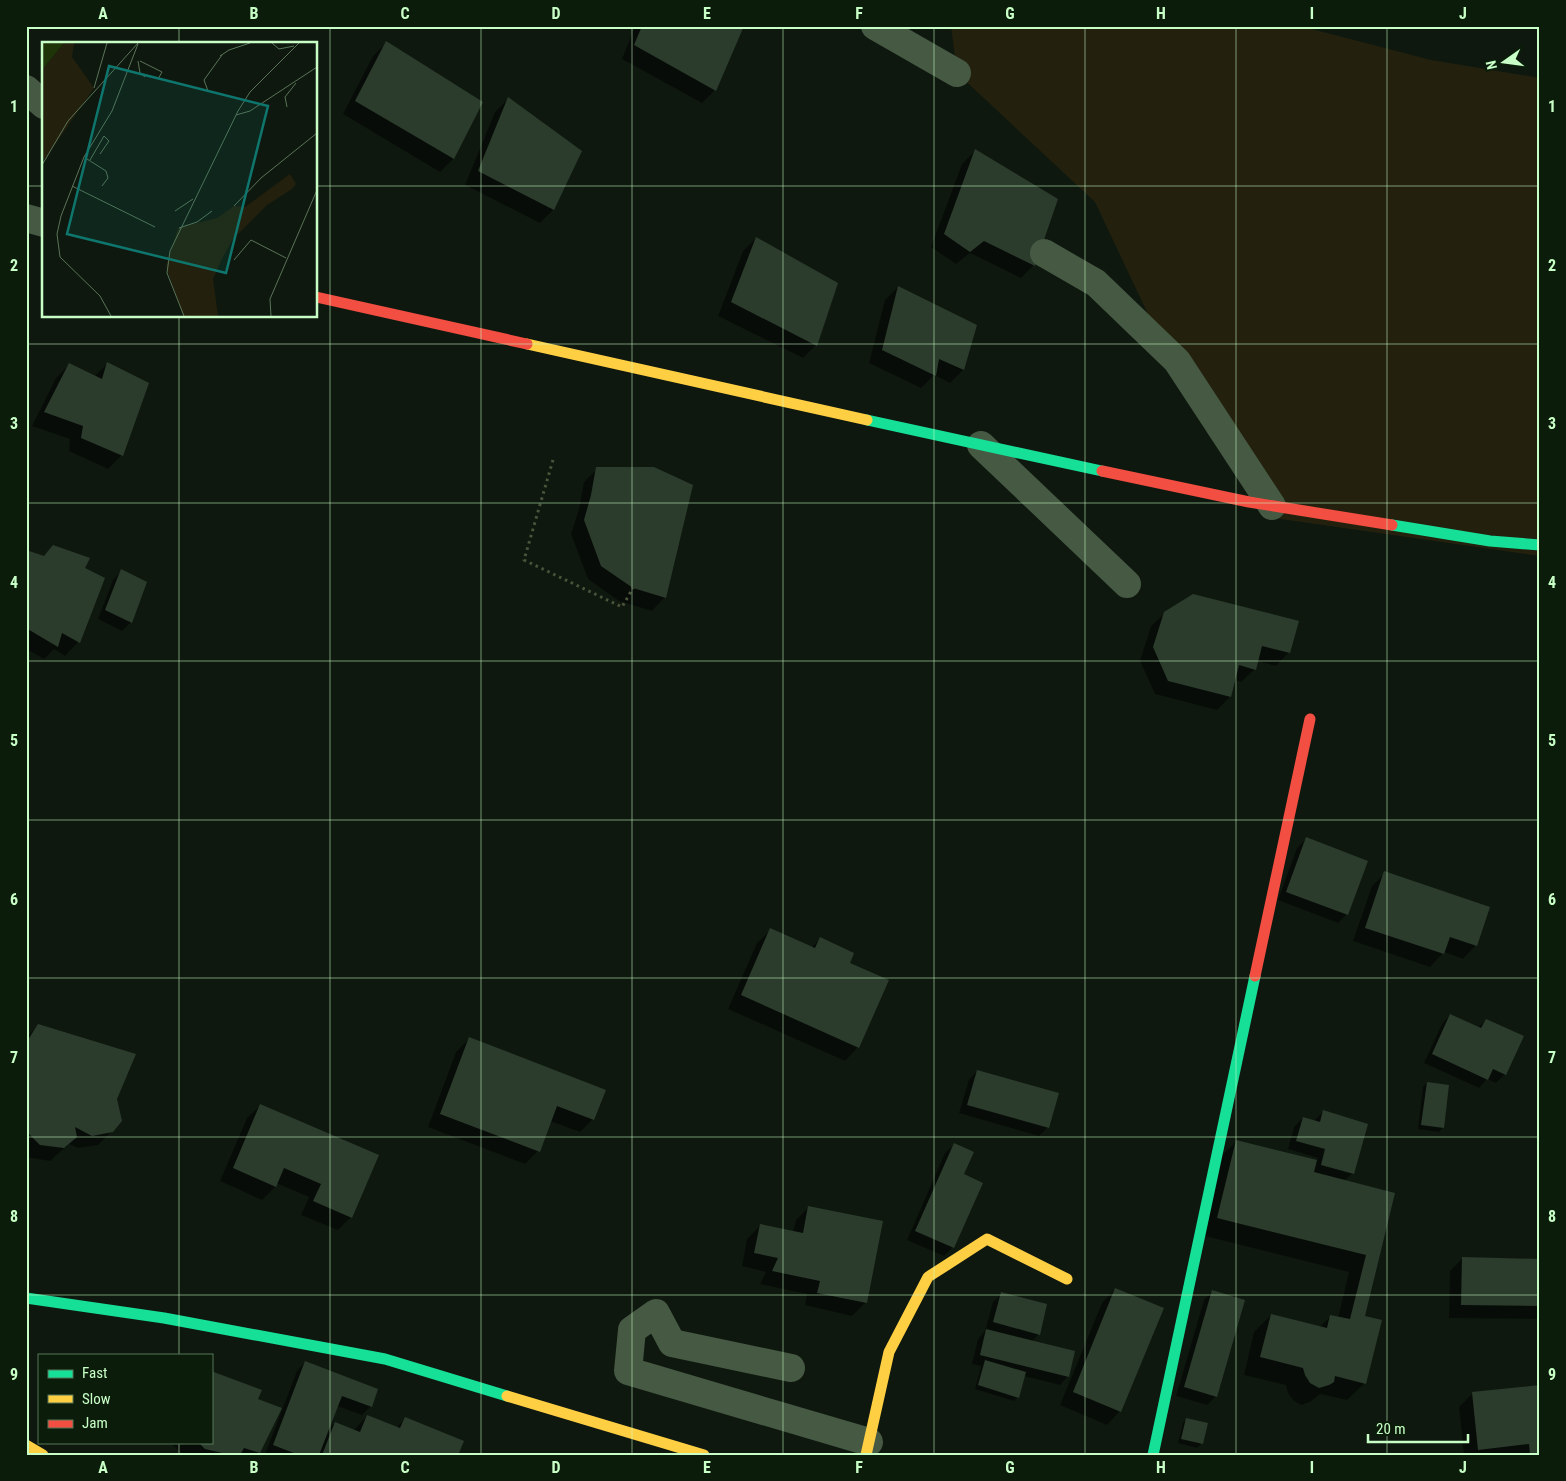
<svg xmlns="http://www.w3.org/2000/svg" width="1566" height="1481" font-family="'Roboto Condensed',sans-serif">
<rect width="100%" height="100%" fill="#0f180f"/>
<path fill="#23210e" d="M951,26H1300L1431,60L1540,78V556L1274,518L1164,348L1095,202L957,73Z"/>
<g fill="#0007">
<path d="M635,26H742L715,90L702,103L622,59Z"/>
<path d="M386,43L453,159L440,172L343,114L373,56Z"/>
<path d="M508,99L553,210L540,223L465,185L495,112Z"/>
<path d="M975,151L1034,265L1021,278L970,253L956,264L931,247L962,164Z"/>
<path d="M756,238L816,345L803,358L718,316L743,251Z"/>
<path d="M898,287L975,326L963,370L950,383L934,375L921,388L869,363L885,300Z"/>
<path d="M107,364L147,383L122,455L108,469L69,451L70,439L32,426L56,378L69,365L94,377Z"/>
<path d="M597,469L665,597L652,611L619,601L588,579L571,534L579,509L584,482Z"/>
<path d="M54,546L83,568L103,578L78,642L65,656L54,649L44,659L26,649V552L43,557Z"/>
<path d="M122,571L131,622L122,631L98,619L113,580Z"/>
<path d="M1165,613L1289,652L1276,666L1257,661L1255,669L1241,682L1234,680L1230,697L1217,710L1155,694L1140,661L1151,626Z"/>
<path d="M1306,839L1347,914L1338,923L1278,900L1297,848Z"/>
<path d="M1385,873L1476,945L1463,959L1444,952L1430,967L1353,941L1372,886Z"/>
<path d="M771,930L811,948L820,939L848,963L887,980L858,1047L845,1061L728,1009L757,943Z"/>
<path d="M1450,1015L1478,1028L1486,1020L1505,1074L1496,1083L1487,1079L1479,1088L1424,1063L1442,1024Z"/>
<path d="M39,1025L112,1131L98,1145L78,1148L69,1144L50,1161L26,1157V1038Z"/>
<path d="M469,1039L593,1119L580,1132L550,1121L538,1151L525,1164L428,1127L456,1052Z"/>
<path d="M977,1071L1048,1127L1039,1136L959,1113L969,1080Z"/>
<path d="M1427,1083L1443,1128L1439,1132L1418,1129L1423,1087Z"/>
<path d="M261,1105L351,1217L338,1230L301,1215L309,1197L276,1183L275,1187L262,1200L220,1181L247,1118Z"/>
<path d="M1323,1112L1353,1173L1344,1181L1394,1194L1364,1317L1365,1383L1347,1400L1320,1394L1310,1402L1301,1405L1293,1400L1288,1393L1286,1385L1244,1375L1254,1332L1271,1315L1320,1327L1331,1316L1338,1318L1349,1272L1201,1235L1219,1158L1237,1141L1317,1161L1318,1158L1288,1149L1294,1127L1303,1118L1314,1121Z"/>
<path d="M954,1145L962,1175L953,1247L944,1256L907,1240L945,1153Z"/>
<path d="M809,1207L866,1302L852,1316L805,1305L807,1294L760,1284L766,1272L742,1266L747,1239L761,1225L793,1232L796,1220Z"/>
<path d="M1463,1258L1540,1261V1319L1449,1318L1450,1271Z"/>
<path d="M1115,1289L1120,1411L1107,1425L1060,1405L1102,1303Z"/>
<path d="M1213,1291L1216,1396L1207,1405L1176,1396L1204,1300Z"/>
<path d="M1002,1294L1039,1334L1032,1341L1068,1376L1060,1385L1024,1376L1018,1397L1014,1401L975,1389L981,1366L972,1364L978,1339L985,1331L993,1302Z"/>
<path d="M305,1362L371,1406L362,1415L337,1406L326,1432L335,1423L353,1431L367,1416L396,1428L405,1419L461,1455H269L265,1454L297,1371Z"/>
<path d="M1540,1386V1455H1464L1459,1407L1472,1394Z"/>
<path d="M257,1400L259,1452L257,1455H184L169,1442H211Z"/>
<path d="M1187,1419L1201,1444L1197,1448L1178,1443L1183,1423Z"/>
</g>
<g fill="#2b3c2c">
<path d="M642,26H744L716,91L634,45Z"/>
<path d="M386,41L483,102L454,159L355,101Z"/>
<path d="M508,97L582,151L554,210L478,171Z"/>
<path d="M975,149L1058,199L1035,266L984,241L970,252L944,234Z"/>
<path d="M756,237L838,283L817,346L731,302Z"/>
<path d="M898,286L977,325L964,370L939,359L936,376L882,350Z"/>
<path d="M107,362L149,383L123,456L81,438L83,426L44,412L69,363L102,379Z"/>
<path d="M596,467H654L693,485L666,598L633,588L601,566L584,520L591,495Z"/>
<path d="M53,545L90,558L85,568L105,578L80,643L62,633L58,647L26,628V550L44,556Z"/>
<path d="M121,569L147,582L132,623L105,610Z"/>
<path d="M1193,594L1299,621L1290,653L1262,646L1256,670L1239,665L1231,697L1168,681L1153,647L1164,612Z"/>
<path d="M1306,837L1368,861L1348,915L1286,892Z"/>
<path d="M1384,871L1490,907L1477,946L1450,937L1444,954L1365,928Z"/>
<path d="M770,928L815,948L820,937L854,953L850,963L889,980L859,1048L741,995Z"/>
<path d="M1450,1014L1481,1028L1486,1019L1524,1036L1506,1075L1493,1069L1488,1080L1432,1054Z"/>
<path d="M38,1024L136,1054L117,1099L122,1121L113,1132L92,1136L75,1127L77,1137L64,1148L40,1145L26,1131V1043Z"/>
<path d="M469,1037L606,1090L594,1120L557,1106L540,1152L440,1114Z"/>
<path d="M977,1070L1059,1093L1049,1128L967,1105Z"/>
<path d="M1427,1082L1449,1085L1444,1128L1421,1125Z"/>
<path d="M260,1104L379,1155L352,1218L313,1201L321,1184L284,1168L276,1187L233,1168Z"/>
<path d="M1323,1110L1368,1124L1354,1174L1321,1165L1325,1149L1296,1141L1303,1117L1320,1122Z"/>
<path d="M1236,1140L1317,1160L1314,1172L1395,1193L1365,1316L1382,1320L1366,1384L1335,1376L1334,1382L1329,1385L1319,1388L1310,1383L1305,1375L1303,1368L1260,1357L1271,1314L1327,1328L1330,1315L1350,1319L1366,1255L1217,1218Z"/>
<path d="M954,1143L974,1152L964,1174L983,1183L954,1248L915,1231Z"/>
<path d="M808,1206L883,1221L867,1303L817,1293L820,1281L772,1271L778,1258L754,1253L760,1224L803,1233Z"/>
<path d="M1462,1257L1540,1259V1306L1461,1305Z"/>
<path d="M1115,1288L1164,1308L1121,1412L1073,1392Z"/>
<path d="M1212,1290L1245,1300L1217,1397L1184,1387Z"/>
<path d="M1001,1292L1047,1304L1040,1335L993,1322Z"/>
<path d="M986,1329L1075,1351L1069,1377L980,1355Z"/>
<path d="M985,1360L1026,1372L1019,1398L978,1385Z"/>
<path d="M305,1361L378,1389L372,1407L342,1396L319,1455H299L273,1445Z"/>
<path d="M211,1371L262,1390L258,1399L282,1408L260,1453L244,1448L240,1455H231L205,1449L198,1442H211Z"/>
<path d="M1540,1385V1455H1530L1529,1444L1478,1450L1472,1392Z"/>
<path d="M367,1415L400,1428L405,1417L464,1441L459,1453L464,1455H322L335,1422L360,1432Z"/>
<path d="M1186,1418L1208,1423L1203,1444L1181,1439Z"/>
</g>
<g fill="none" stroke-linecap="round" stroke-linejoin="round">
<path stroke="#4a543b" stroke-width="3" stroke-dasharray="2.5 4" stroke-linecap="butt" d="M553,460L524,560L622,607L633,588"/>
<g stroke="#455943" stroke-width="28">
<path d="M875,26L957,73"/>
<path d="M26,89L44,105"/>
<path d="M26,218L44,223"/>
<path d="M1044,253L1096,283L1177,361L1272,506"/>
<path d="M981,445L1127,584"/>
<path d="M791,1368L672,1343L656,1313L632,1330L628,1371L869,1442"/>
</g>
<g stroke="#16e098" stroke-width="11">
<path d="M867,420L1102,471"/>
<path d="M1392,525L1490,541L1540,545"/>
<path d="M26,1298L164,1318L385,1359L507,1396"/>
<path d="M1153,1455L1255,976"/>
</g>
<g stroke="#ffcf43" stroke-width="11">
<path d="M527,344L867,420"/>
<path d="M507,1396L704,1455"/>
<path d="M26,1445L43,1455"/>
<path d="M866,1455L889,1352L928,1277L987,1239L1067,1279"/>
</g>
<g stroke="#f24e42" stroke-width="11">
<path d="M316,297L527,344"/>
<path d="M1102,471L1249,502L1392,525"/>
<path d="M1255,976L1310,719"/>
</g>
</g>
<path fill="none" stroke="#c8ffc6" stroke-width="1" stroke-opacity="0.55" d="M179,26V44M330,26V1455M481,26V1455M632,26V1455M783,26V1455M934,26V1455M1085,26V1455M1236,26V1455M1387,26V1455M26,186H44M316,186H1540M179,316V1355M26,344H1540M26,503H1540M26,661H1540M26,820H1540M26,978H1540M26,1137H1540M26,1295H1540M179,1442V1455"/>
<g transform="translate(42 42)">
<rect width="275" height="275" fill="#0f180f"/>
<path d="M22,1H32L30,15L52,46L3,117L0,116V28ZM248,132L254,142L250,147L225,163L191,197L181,215L171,237L176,274H141L124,224L136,186L175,176L192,164L203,165Z" fill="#23210e"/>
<path d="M0,1H22L0,28Z" fill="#1f3509"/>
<path fill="none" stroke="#597458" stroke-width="1" d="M230,1L237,7L252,4M178,14L187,8L208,1M96,19L98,31L103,35M98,19L120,30L116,37M52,46L65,1M166,49L162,38L180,13M245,65L243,55L254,41M194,73L208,69L275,25M45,117L64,129L66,136L60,144M48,118L62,94L67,99L58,112M0,123L26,79L96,1M30,144L113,185M192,164L219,136L275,91M133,169L151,157M137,186L155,180L170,169M192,218L209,198L244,216M69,274L58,254L18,215L15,192L19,174L42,115L70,69L96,2M142,274L125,231L128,209L196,69L208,50L257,1M229,274L228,257L275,148"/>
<path fill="#0f766e" fill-opacity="0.15" stroke="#0f766e" stroke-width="2.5" d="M67,24L226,64L184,231L25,192Z"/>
<rect width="275" height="275" fill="none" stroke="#c8ffc6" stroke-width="2.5"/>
</g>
<rect width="1566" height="1481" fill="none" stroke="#0b1c0b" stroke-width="55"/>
<rect x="38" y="1354" width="175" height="90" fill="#0b1c0b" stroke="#577756"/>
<rect x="48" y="1370" width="25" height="8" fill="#16e098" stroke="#577756"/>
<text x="82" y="1378" font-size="15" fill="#c8ffc6">Fast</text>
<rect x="48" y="1395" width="25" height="8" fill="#ffcf43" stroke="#577756"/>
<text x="82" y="1404" font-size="15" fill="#c8ffc6">Slow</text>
<rect x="48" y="1420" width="25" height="8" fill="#f24e42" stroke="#577756"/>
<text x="82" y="1428" font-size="15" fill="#c8ffc6">Jam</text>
<g transform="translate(1504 62) rotate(256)" stroke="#0b1c0b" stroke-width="4" paint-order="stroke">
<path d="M0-4L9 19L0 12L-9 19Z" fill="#c8ffc6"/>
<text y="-8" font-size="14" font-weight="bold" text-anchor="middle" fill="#c8ffc6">N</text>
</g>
<path d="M1368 1434v8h100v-8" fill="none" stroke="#c8ffc6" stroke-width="2.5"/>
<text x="1376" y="1434" font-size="15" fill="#c8ffc6" stroke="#0b1c0b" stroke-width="4" paint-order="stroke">20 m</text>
<rect x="28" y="28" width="1510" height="1426" fill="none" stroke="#c8ffc6" stroke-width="2"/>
<g font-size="16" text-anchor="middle" font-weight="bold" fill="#c8ffc6">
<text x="103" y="19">A</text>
<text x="254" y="19">B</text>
<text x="405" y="19">C</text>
<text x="556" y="19">D</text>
<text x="707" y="19">E</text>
<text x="859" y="19">F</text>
<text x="1010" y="19">G</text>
<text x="1161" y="19">H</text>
<text x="1312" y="19">I</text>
<text x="1463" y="19">J</text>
<text x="14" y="112">1</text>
<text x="1552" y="112">1</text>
<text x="14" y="271">2</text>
<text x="1552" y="271">2</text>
<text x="14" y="429">3</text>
<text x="1552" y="429">3</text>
<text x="14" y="588">4</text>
<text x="1552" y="588">4</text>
<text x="14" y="746">5</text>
<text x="1552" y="746">5</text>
<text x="14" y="905">6</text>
<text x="1552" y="905">6</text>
<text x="14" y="1063">7</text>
<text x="1552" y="1063">7</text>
<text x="14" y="1222">8</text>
<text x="1552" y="1222">8</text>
<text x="14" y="1380">9</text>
<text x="1552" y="1380">9</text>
<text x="103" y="1473">A</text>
<text x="254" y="1473">B</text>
<text x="405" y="1473">C</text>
<text x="556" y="1473">D</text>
<text x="707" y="1473">E</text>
<text x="859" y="1473">F</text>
<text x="1010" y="1473">G</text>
<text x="1161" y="1473">H</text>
<text x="1312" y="1473">I</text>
<text x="1463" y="1473">J</text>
</g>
</svg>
